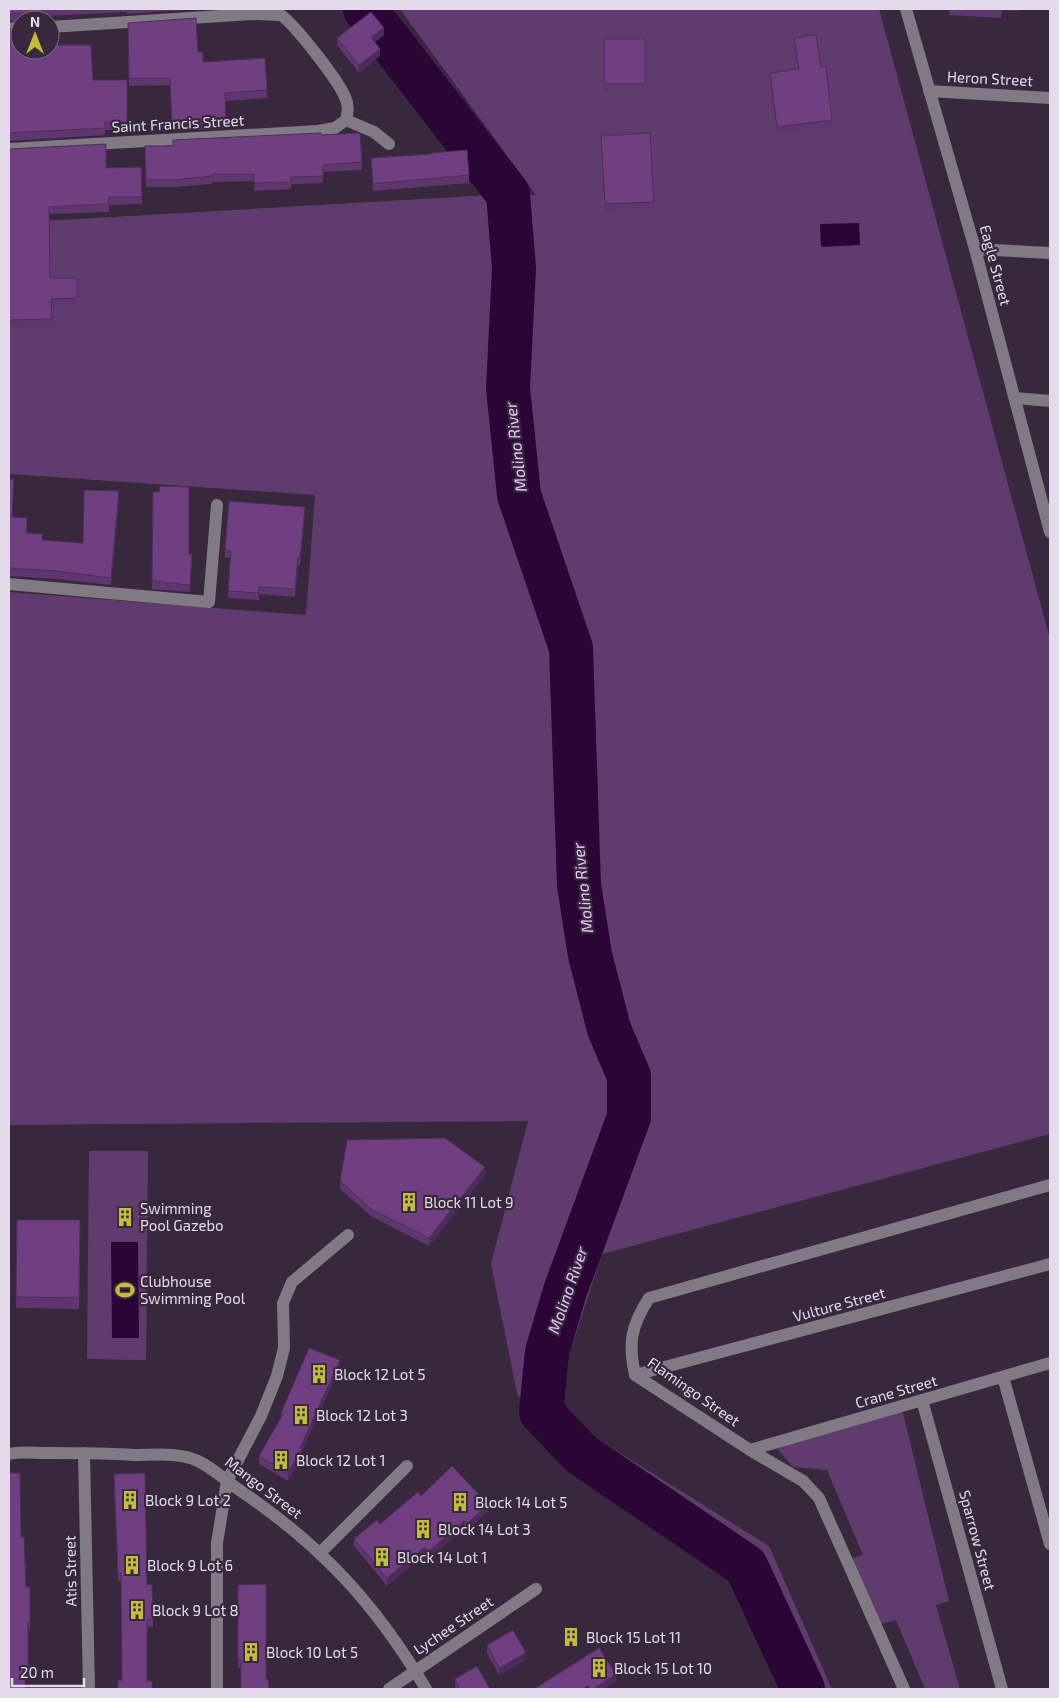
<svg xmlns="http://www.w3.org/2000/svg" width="1059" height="1698" font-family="'Exo 2',sans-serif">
<rect width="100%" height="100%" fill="#37283d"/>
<g fill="#603c6e">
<path d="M400,9H879L1050,639V1134L602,1254L551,1410L769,1546L832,1689H789L786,1679L732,1585L721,1558L630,1502L572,1460L538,1427L517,1393L491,1264L528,1121L9,1125V592L306,615L315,495L9,474V223L508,194L536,195Z"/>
<path d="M89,1151H148L146,1360L87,1359Z"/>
<path d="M900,1401L949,1601L936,1605L960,1689H925L896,1620L877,1625L847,1560L863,1555L827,1470L793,1467L771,1441Z"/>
</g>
<g fill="#2a0536">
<path d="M859,223L860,245L821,247L820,224Z"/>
<path d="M111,1242H138L139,1338H112Z"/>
</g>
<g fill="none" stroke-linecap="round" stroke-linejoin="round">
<path stroke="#2a0536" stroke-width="44" d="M365,9L508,194L514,268L508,388L519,495L571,648L579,885L590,955L609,1029L629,1076V1117L565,1291L547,1352L541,1412L581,1454L746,1566L803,1689"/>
<g stroke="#817984" stroke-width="12">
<path d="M906,9L975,249L1050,532"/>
<path d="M50,27L252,14L281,15C296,26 338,80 345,97C349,105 348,111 346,120"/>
<path d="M9,29L20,28"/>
<path d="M929,91L1050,98"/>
<path d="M346,120L374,132L389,144"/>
<path d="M9,149L318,131L335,128L346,120"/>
<path d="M975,249L1050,253"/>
<path d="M1015,398L1050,401"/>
<path d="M9,584L209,602L217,505"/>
<path d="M635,1375L1050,1264"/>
<path d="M1003,1377L1050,1544"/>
<path d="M922,1400L1002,1689"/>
<path d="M750,1450L1050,1363"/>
<path d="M84,1453L89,1689"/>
<path d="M9,1454C21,1451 34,1453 47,1453C76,1453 105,1453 134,1455C155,1455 179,1452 198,1461C213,1468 225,1480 238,1489C321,1545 375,1603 426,1689"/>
<path d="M321,1552L407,1466"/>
<path d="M217,1689V1543L227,1481L261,1416L277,1376L284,1348L283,1303L292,1282L348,1235"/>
<path d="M389,1689L536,1589"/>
<path d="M904,1689L819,1498L803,1481L750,1450L635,1375C628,1343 631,1326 649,1298L1050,1185"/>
</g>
</g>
<g fill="#60366f">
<path d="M9,9H196L127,14V12L43,16V20H20V21L9,22Z"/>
<path d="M949,9H1018V11L1002,10L1001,18L949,15Z"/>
<path d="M128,23L198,52L203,62L267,90V98L225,101L226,128L172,131L170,85L129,86Z"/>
<path d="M9,29L93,80H127V130H105V135L9,141Z"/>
<path d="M384,35L375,42L380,56L359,73L337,45V38Z"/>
<path d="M794,38L821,67L832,120V128L777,134L770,80V73L798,69L794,46Z"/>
<rect x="604" y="39" width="41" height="52"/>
<path d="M321,135L362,162V170L323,172V183L291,184V189L254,191V181L212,182V184L174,187H146L145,146H173Z"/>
<path d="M601,136L654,202V209L605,212Z"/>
<path d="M9,149L106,168L141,167L142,204L109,205V212L49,214L50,278H77V306H52V327L9,328Z"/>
<path d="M371,158L469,175V183L373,191Z"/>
<path d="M9,479L14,487L12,517L27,525V533L43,540L83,543L119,499L111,585L56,579L9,576Z"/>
<path d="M153,492L189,554H192L190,592L152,589Z"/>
<path d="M305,514L300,565H298L295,597L259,594V600L228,598L230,558H225V550Z"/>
<path d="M485,1175L429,1246L371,1216L340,1189V1181Z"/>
<path d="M17,1220H80L79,1309L16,1308Z"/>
<path d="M340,1367L302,1451V1457L288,1481L259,1464V1456L281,1418V1413Z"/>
<path d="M114,1481L147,1585L153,1619V1627H147L122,1680L121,1581H118Z"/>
<path d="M421,1496L488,1511L467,1531L464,1529L429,1558L425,1554L387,1586L354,1546V1539L380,1524Z"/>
<path d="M21,1537L26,1587H30V1629H28V1675H25Z"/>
<path d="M238,1585L266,1679L241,1668H238Z"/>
<path d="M487,1645L526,1660L499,1675L487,1653Z"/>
<path d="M455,1679L490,1689H456L455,1687Z"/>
</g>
<g fill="#4e2c5a">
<path d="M384,28V35L371,45V37Z"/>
<path d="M380,49V56L359,73V65Z"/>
<path d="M119,491V499L111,585V578Z"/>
<path d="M305,507V514L300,565V558Z"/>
<path d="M485,1167V1175L429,1246V1238Z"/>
<path d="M340,1360V1367L302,1451V1457L288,1481V1473Z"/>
<path d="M488,1504V1511L467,1531V1524Z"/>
<path d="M464,1521V1529L429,1558V1551Z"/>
<path d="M425,1547V1554L387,1586V1578Z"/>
<path d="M526,1653V1660L499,1675V1668Z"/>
<path d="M616,1674V1681L604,1689H593Z"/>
</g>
<g fill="#703f81" stroke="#4e2c5a">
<path d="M9,9H43L42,20H28L24,13L9,14Z"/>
<path d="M970,9H1001V10Z"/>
<path d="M371,12L384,28L371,37L380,49L359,65L337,38Z"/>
<path d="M196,18L198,52H203V62L265,58L267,90L225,93L226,121L172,124L170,78H129L128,23Z"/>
<path d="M20,28V50H50V45H91L93,80H127V122H105V128L9,133V29Z"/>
<path d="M816,35L821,67L826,66L832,120L777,127L770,73L799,69L794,38Z"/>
<rect x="604" y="39" width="41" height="45"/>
<path d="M321,133V135L360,133L362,162L323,165V176L291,177V182L254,183V174H212V176L174,180H146L145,146H173V140Z"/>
<path d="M650,133L654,202L605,204L601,136Z"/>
<path d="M106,144V168L141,167L142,197H108L109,204L49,207L50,278H77V298L51,299L52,319L9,320V149Z"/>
<path d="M467,150L469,175L373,184L371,158L431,154V153Z"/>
<path d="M9,479H14L12,517L27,518L26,533L43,534L42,540L83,543L84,490L119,491L111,578L56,571L9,568Z"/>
<path d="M160,486L189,487V554H192L190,585L152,581L153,492H159Z"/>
<path d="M229,501L305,507L300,558L298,557L295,589L259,587V593L228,591L231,551L225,550Z"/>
<path d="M445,1138L485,1167L429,1238L371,1209L340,1181L347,1140Z"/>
<path d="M17,1220H80L79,1298L16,1297Z"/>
<path d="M309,1348L340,1360L300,1448L302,1449L288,1473L259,1456L283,1414L281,1413Z"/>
<path d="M452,1466L488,1504L467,1524L464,1521L429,1551L425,1547L387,1578L354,1539L377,1520L380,1524L418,1492L421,1496Z"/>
<path d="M9,1473H20L21,1537H24L26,1587H30V1622H28V1668H25V1689H9Z"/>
<path d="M145,1473L147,1585L152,1584L153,1619L147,1620V1681H152V1689H118V1680H122L121,1573L118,1574L114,1474Z"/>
<path d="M266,1584V1679H268L269,1689H241V1660H238V1585Z"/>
<path d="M513,1630L526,1653L499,1668L487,1645Z"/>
<path d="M599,1648L616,1674L593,1689H590L588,1686L583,1689H534Z"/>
<path d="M477,1666L490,1689H460L455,1679Z"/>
</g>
<defs>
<g id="building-bare" transform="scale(1.5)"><path d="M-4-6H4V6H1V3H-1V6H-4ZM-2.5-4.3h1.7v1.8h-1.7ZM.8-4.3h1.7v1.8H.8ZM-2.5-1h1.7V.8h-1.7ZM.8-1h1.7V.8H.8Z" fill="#c3bd3e" stroke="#37283d" stroke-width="2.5" paint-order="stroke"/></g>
<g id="stadium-bare" transform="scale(1.5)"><path d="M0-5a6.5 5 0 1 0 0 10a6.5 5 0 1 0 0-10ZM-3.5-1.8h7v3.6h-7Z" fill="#c3bd3e" stroke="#37283d" stroke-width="2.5" paint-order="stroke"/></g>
</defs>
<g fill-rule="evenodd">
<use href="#building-bare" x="409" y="1202"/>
<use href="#building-bare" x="125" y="1217"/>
<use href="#stadium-bare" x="125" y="1290"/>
<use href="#building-bare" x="319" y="1374"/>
<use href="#building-bare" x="301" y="1415"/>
<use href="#building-bare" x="281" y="1460"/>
<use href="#building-bare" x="130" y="1500"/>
<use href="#building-bare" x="460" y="1502"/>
<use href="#building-bare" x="423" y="1529"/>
<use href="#building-bare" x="382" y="1557"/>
<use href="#building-bare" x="132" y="1565"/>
<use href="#building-bare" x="137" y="1610"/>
<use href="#building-bare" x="571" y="1637"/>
<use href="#building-bare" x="251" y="1652"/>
<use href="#building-bare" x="599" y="1668"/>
</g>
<g text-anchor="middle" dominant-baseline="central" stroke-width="4.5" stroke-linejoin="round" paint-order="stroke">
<g font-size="15" fill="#e4dae9" stroke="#37283d">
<text transform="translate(990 78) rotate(3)">Heron Street</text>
<text transform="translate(178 123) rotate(-3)">Saint Francis Street</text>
<text transform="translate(996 265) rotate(75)">Eagle Street</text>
<text transform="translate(839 1304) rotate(-15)">Vulture Street</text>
<text transform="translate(694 1391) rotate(35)">Flamingo Street</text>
<text transform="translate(896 1391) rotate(-16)">Crane Street</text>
<text transform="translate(264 1487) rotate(37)">Mango Street</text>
<text transform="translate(978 1540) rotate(75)">Sparrow Street</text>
<text transform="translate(70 1571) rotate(-91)">Atis Street</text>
<text transform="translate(453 1625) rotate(-34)">Lychee Street</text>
</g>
<g font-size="15" fill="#e4dae9" stroke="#37283d" text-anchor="start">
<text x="424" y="1202">Block 11 Lot 9</text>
<text x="140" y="1208">Swimming<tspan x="140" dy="17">Pool Gazebo</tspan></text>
<text x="140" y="1281">Clubhouse<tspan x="140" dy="17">Swimming Pool</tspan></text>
<text x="334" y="1374">Block 12 Lot 5</text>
<text x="316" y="1415">Block 12 Lot 3</text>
<text x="296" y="1460">Block 12 Lot 1</text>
<text x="145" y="1500">Block 9 Lot 2</text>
<text x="475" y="1502">Block 14 Lot 5</text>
<text x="438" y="1529">Block 14 Lot 3</text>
<text x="397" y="1557">Block 14 Lot 1</text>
<text x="147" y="1565">Block 9 Lot 6</text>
<text x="152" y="1610">Block 9 Lot 8</text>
<text x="586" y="1637">Block 15 Lot 11</text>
<text x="266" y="1652">Block 10 Lot 5</text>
<text x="614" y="1668">Block 15 Lot 10</text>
</g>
<g font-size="16" font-style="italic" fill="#edc5fd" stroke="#37283d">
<text transform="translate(515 447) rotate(-97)">Molino River</text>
<text transform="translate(582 888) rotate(-96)">Molino River</text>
<text transform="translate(567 1290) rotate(-71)">Molino River</text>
</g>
</g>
<rect width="1059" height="1698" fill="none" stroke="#e4dae9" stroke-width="20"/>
<g transform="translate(35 35)"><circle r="24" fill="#37283d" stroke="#7c6f82"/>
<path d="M0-4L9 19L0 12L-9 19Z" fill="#c3bd3e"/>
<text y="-8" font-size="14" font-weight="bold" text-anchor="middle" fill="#e4dae9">N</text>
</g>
<path d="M12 1678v8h72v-8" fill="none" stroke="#e4dae9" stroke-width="2.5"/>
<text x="20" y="1678" font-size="15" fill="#e4dae9" stroke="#37283d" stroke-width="4" paint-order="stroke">20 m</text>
</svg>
